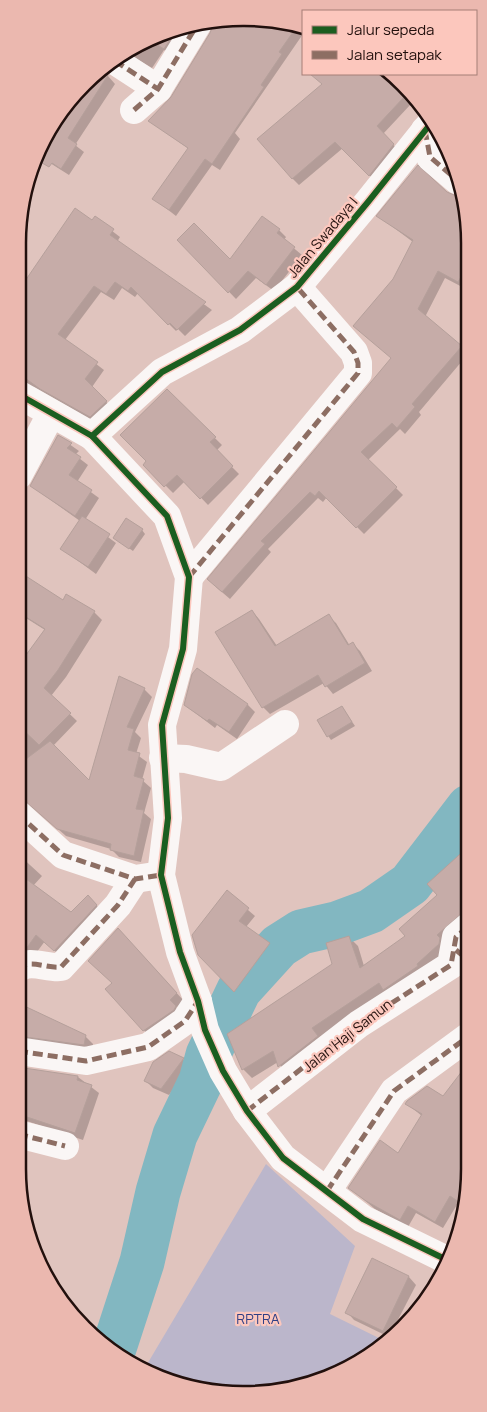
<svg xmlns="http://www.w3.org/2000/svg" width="487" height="1412" font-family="Manrope,sans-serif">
<rect width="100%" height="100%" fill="#e0c4be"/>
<path fill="#bbb6cb" d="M266,1164L355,1246L330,1314L385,1341L369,1356L302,1387L214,1393L143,1371Z"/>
<g fill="#0003">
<path d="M248,22L302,25L303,34L235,133L240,139L220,170L212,165L176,216L154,199L189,149L149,121L236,40Z"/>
<path d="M175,33L182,39L172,55L164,50L152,68L125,52L130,48Z"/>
<path d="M106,69L108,76L115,84L75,145L84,152L69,175L39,156L64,106Z"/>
<path d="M312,74H388L404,87L400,93L411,104L383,134L400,152L376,182L343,148L299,185L292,178L324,85Z"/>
<path d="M447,193L454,197L468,214V286L466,289L445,278L425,317L466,352L468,350V354L419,412L421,415L405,434L400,429L368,460L403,495L364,534L327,497L323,502L318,498L268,549L271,552L230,599L216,587L392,359L394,279L413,242L378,216Z"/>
<path d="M95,218L120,237L117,242L212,310L185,336L178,329L176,331L138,293L135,297L122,288L114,300L101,292L65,340L104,370L92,387L113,409L97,423L34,387L18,386V275L26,282Z"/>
<path d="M279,230L286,237L284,240L302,255L274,291L256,278L236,299L179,240L230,261Z"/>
<path d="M167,391L222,445L216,451L239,474L208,505L185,481L173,493L145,465L148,461Z"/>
<path d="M58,436L79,451L75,455L88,465L77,482L99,498L85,520L116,543L96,574L62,549L80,521L31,486Z"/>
<path d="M142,530L145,534L133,551L114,538Z"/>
<path d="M18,573L63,602L94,612L102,620L66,677L51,696L77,721L53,746L89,782L144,689L152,697L135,732L141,738L136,754L147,762L142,780L151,788L144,813L151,819L141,862L119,857L111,849L66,836L33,807L18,790V729L20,727L18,725V667L45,630L18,613Z"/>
<path d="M252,611L259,619L277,646L328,616L336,623L350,646L353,644L360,651L372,671L333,694L324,683L270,714L263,707Z"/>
<path d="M185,705H248L255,712L237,739L217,725L215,728Z"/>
<path d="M342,707L355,726L331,740L318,721Z"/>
<path d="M469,848V922L447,953L287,1075L278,1062L252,1078L243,1069L334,964L349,937L358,946L364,966L407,936L439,895Z"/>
<path d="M18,854L42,876L33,886L71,913L95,904L104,913L62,958L45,941L34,956L18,963V923L22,917L18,913L22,905L18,902Z"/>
<path d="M227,892L255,916L246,927L276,951L241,998L199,954Z"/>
<path d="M125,937L184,1001L176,1008L182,1014L151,1038L107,989L113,983Z"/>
<path d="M18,1004L85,1036L93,1044L92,1052L18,1046Z"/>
<path d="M169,1053L183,1059L190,1066L169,1095L153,1088L146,1081Z"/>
<path d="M468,1066L470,1168L464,1207L458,1203L443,1228L416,1213L408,1227L375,1209L350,1188L399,1155L422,1116L407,1104L443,1098Z"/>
<path d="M18,1068L78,1077L99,1093L83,1140L18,1118Z"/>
<path d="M373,1260L409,1277L416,1285L389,1337L354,1320L347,1312Z"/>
</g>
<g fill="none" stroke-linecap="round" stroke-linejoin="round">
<path stroke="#82b7c1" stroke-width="45" d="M114,1348L142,1262L158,1192L175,1135L201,1081L208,1055L239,990L279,946L301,932L336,924L371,911L410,884L469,807"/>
</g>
<g fill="#c6aca8" stroke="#b5a09b">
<path d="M215,20L298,25L279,52L282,54L261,85L264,87L212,164L205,159L169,210L152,199L188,148L148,121L171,97L210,33Z"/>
<path d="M174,33L164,49L151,41Z"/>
<path d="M104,71L108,75L68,138L77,144L61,169L52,163L49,167L37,160L64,106Z"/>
<path d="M310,74H381L405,96L377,126L394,144L369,176L335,142L292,179L257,139L322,84Z"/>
<path d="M418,165L447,192L454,195H462L468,214V280L461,277L458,282L438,271L418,309L462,346L412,404L415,407L397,428L392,423L361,452L397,487L356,528L319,491L315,496L310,492L261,541L265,544L222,592L207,579L391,358L353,326L393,279L413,240L376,216Z"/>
<path d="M75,208L92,220L95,216L114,229L110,235L206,302L177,330L170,323L168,325L131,287L128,291L115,282L106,294L94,286L58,334L98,362L85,379L107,401L90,417L40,389L18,373V276L25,281Z"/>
<path d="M262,216L280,229L277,233L295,247L266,285L248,271L228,293L177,240L194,223L230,259Z"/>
<path d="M167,389L216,437L210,442L233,466L200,499L177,475L164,487L143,465L146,461L120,435Z"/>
<path d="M58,435L72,443L67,448L81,457L69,475L92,490L75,516L30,486Z"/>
<path d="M82,516L110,534L88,567L60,549Z"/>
<path d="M126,518L143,529L129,549L113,538Z"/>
<path d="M18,571L63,600L66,594L95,611L58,670L44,688L71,713L39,745L20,727L27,720L18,712V666L45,629L18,612Z"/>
<path d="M252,610L275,646L329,614L348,645L353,642L365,663L325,687L318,675L262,708L215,632Z"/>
<path d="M197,668L248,704L229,732L209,719L207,721L184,705L192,674Z"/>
<path d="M119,676L145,688L127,727L134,729L128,750L140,753L134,776L144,779L136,809L144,810L134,856L110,850L111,844L57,829L24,800L18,792V765L50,741L89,780Z"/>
<path d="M342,706L352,722L327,737L317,720Z"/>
<path d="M469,846V907L437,935L440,938L439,944L417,964L418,966L383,990L379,983L312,1028L318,1036L278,1067L273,1051L242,1070L227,1034L332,964L326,943L349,936L360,968L405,936L399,929L437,895L427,884Z"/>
<path d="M18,873L71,912L88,895L97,905L54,951L36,935L26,949L18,951Z"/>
<path d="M227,890L249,908L239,921L270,943L234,992L198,955L192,935Z"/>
<path d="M118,928L177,993L170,1000L176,1006L174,1010L143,1031L105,989L112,983L88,961Z"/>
<path d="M18,1003L86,1035L84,1045L18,1036Z"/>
<path d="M169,1051L184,1058L161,1089L144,1081L153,1062Z"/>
<path d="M469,1062L470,1168L465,1206L450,1196L435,1222L408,1206L400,1220L366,1201L348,1188L380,1140L398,1153L422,1114L405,1104L407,1101L427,1086L443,1096Z"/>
<path d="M24,1068L78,1076L77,1080L92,1085L75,1133L18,1114V1086Z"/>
<path d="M372,1258L409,1276L383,1331L345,1313Z"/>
</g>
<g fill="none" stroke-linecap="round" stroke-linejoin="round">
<g stroke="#faf6f5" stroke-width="28">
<path d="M115,61L158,89"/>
<path d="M134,110L158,89L197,25"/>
<path d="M425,130L430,157L457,180"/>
<path d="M18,394L92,436L167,516L189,577L183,649L162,725L168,818L161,875L180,952L198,1001L205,1030L223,1071L247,1111L283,1158L363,1219L447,1260"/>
<path d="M92,436L162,372L240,330L297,287L368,202L432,122"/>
<path d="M18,476L51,414"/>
<path d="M189,577L358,373V363L354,352L297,287"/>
<path d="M163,758L186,759L221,767L285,724"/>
<path d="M18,814L63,855L135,879L161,875"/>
<path d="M18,969C29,958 47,969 61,967L118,905L135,879"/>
<path d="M18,1051L86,1061L148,1047L185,1021L198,1001"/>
<path d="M247,1111L359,1024L451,965L456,937L469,926"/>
<path d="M18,1134L65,1146"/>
<path d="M327,1191L394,1091L469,1036"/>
</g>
<g stroke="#8d6e63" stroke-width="5" stroke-dasharray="10 5" stroke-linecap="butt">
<path d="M115,61L158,89"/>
<path d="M134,110L158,89L197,25"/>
<path d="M425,130L430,157L457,180"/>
<path d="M189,577L358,373V363L354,352L297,287"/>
<path d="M18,814L63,855L135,879L161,875"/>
<path d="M456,950L469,961"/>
<path d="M18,969C29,958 47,969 61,967L118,905L135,879"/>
<path d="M18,1051L86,1061L148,1047L185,1021L198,1001"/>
<path d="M247,1111L359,1024L451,965L456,937L469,926"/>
<path d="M18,1134L65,1146"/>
<path d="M327,1191L394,1091L469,1036"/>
</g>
<g stroke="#fcc7bd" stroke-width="9">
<g id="cycleway">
<path d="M18,394L92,436L167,516L189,577L183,649L162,725L168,818L161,875L180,952L198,1001L205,1030L223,1071L247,1111L283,1158L363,1219L447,1260"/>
<path d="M92,436L162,372L240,330L297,287L368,202L432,122"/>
</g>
</g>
<use href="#cycleway" stroke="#1b5e20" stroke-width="6"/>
</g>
<g text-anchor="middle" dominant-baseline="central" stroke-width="4.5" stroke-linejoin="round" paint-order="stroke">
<g font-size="14" fill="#22100d" stroke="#fcc7bd">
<text transform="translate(322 237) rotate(-50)">Jalan Swadaya I</text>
<text transform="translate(347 1035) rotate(-38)">Jalan Haji Samun</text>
</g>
<g font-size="14" fill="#303f85" stroke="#fcc7bd">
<text x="258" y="1318">RPTRA</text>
</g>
</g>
<path d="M0 0H487V1412H0ZM243 26H244A217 217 0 0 1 461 243V1169A217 217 0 0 1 244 1386H243A217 217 0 0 1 26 1169V243A217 217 0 0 1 243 26Z" fill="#ebb8af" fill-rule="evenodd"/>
<path fill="none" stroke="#22100d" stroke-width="2.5" d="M243 26H244A217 217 0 0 1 461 243V1169A217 217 0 0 1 244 1386H243A217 217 0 0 1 26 1169V243A217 217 0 0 1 243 26Z"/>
<rect x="302" y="10" width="175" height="65" fill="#fcc7bd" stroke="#a57e77"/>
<rect x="312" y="26" width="25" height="8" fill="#1b5e20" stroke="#a57e77"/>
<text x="347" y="35" font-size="15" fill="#22100d">Jalur sepeda</text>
<rect x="312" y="51" width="25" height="8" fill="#8d6e63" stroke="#a57e77"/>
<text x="347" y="60" font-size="15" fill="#22100d">Jalan setapak</text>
</svg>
